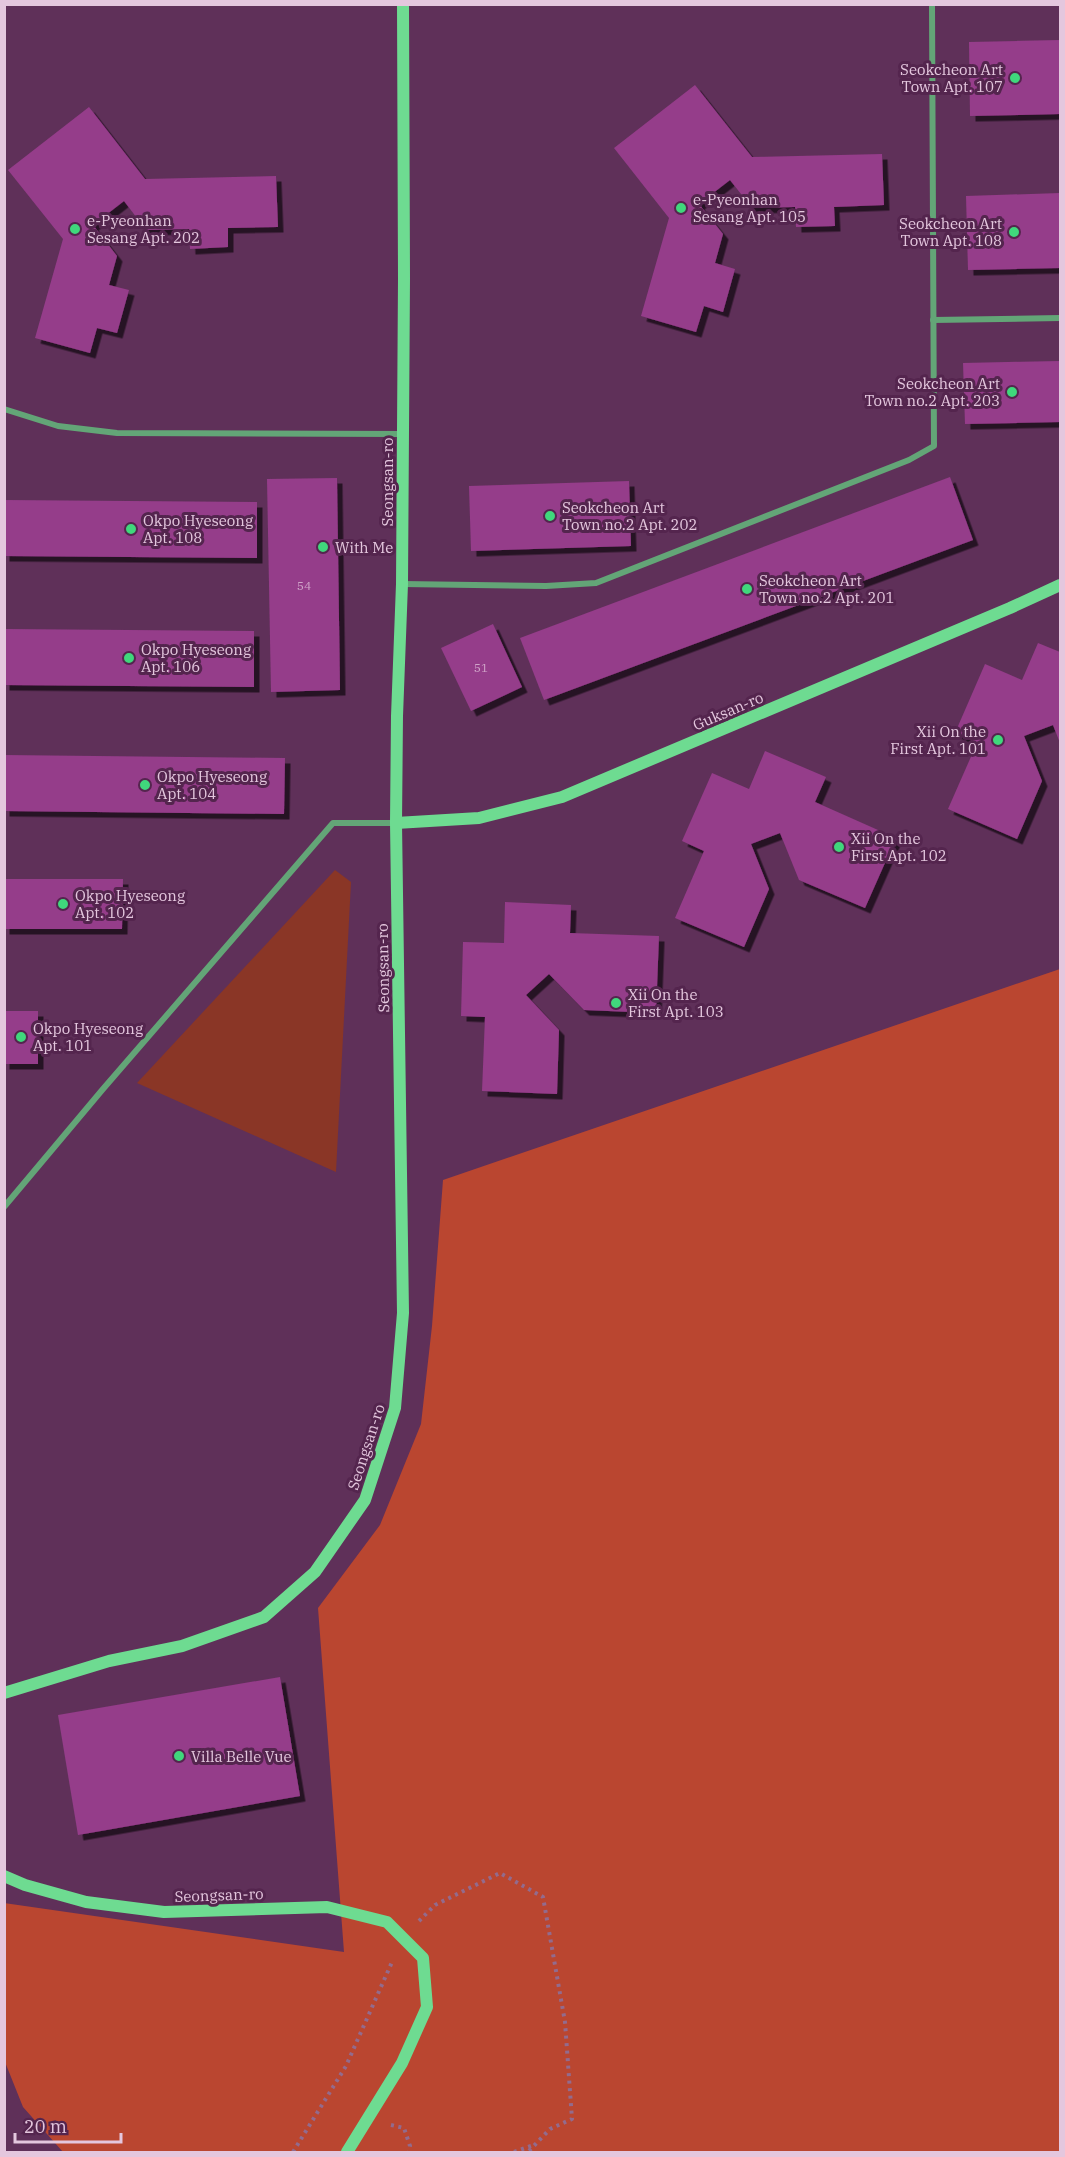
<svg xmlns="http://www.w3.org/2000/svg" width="1065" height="2157" font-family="'IBM Plex Serif',serif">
<defs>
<filter id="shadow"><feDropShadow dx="5.5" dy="5.5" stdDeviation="0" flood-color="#0009"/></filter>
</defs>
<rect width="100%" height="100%" fill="#5f3059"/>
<path fill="#8a3626" d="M335,870L351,882L336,1172L137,1083Z"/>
<path fill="#ba4630" d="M1060,969V2152H63L23,2107L5,2062L4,1903L344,1952L318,1608L380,1525L421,1424L432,1326L443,1180Z"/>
<g fill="#953c8a" filter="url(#shadow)">
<path d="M1060,40V114L970,116L969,42Z"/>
<path d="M695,85L752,157L882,154L884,205L834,207L835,226L796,227L795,207L752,208L730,180L699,204L723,234L715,263L735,269L723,312L704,306L696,332L641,316L669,218L614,148Z"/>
<path d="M89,107L145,179L276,176L278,227L228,228V247L190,249L189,229L146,230L124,201L93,225L117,256L109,285L129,290L117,333L97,328L90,353L35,338L63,239L8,170Z"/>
<path d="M1060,193V268L968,270L966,196Z"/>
<path d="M1060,361V422L965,424L963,363Z"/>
<path d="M950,477L973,540L544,700L520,638Z"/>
<path d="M337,478L340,690L271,692L267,479Z"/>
<path d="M629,481L631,546L471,551L469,486Z"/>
<path d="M4,500L257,502V558L4,556Z"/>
<path d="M493,624L522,687L471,711L441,648Z"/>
<path d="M4,629L254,631V687L4,685Z"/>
<path d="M1038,643L1060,652V743L1053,725L1024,736L1042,781L1017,839L948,809L977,743L955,733L985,664L1022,680Z"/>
<path d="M765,751L826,777L815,802L896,838L865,908L799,880L780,833L751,844L769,889L744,947L675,918L704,851L682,841L712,773L749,789Z"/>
<path d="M4,755L285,758L284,814L4,811Z"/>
<path d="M4,879H123L122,929H4Z"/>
<path d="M505,902L571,905L570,933L659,936L656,1013L584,1010L549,974L526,995L559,1030L557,1094L482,1091L485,1017L461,1016L463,942L504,943Z"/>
<rect x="4" y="1011" width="34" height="53"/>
<path d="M280,1677L300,1796L78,1835L58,1715Z"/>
</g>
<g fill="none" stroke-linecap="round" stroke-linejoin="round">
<g stroke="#936b8d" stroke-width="4" stroke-dasharray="3 4.5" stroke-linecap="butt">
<path d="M419,1921L435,1905L500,1873L543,1897L565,2022L572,2119L550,2129L528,2152"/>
<path d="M391,2125L404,2128L410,2146L409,2152"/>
<path d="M293,2152L346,2066L392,1962"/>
<path d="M514,2152L531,2146"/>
</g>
<g stroke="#63a577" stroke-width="6">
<path d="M933,320L1060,318"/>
<path d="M4,409L58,426L117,433L402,434"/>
<path d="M402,584L546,586L596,583L909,460L934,446L932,4"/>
<path d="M4,1207L103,1089L333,823H396"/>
</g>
<g stroke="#6edb91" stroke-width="12">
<path d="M396,823L479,818L562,797L1010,608L1060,585"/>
<path d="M4,1693L109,1661L182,1646L264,1617L315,1572L365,1500L395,1408L403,1313L396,823L397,716L402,584L404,278L403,4"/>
<path d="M4,1876L25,1885L86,1902L164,1912L327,1907L387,1922L423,1958L427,2007L402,2063L347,2152"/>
</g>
</g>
<g fill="#40d77c" stroke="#54254e" stroke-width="2">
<circle cx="1015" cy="78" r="6"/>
<circle cx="681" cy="208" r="6"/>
<circle cx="75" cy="229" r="6"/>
<circle cx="1014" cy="232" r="6"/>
<circle cx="1012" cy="392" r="6"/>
<circle cx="550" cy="516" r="6"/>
<circle cx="131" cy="529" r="6"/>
<circle cx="323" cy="547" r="6"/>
<circle cx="747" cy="589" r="6"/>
<circle cx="129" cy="658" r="6"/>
<circle cx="998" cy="740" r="6"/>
<circle cx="145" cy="785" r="6"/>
<circle cx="839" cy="847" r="6"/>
<circle cx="63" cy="904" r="6"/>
<circle cx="616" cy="1003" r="6"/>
<circle cx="21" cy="1037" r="6"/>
<circle cx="179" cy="1756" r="6"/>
</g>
<g text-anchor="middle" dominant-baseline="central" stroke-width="6" stroke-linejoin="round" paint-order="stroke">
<g font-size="12" fill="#d0a4c9">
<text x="304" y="585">54</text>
<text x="481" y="667">51</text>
</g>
<g font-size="15" fill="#e4c7de" stroke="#54254e" text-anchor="start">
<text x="1003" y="69" text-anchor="end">Seokcheon Art<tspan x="1003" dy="17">Town Apt. 107</tspan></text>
<text x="693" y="199">e-Pyeonhan<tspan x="693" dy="17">Sesang Apt. 105</tspan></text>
<text x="87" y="220">e-Pyeonhan<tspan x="87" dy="17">Sesang Apt. 202</tspan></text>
<text x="1002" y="223" text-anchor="end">Seokcheon Art<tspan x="1002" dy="17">Town Apt. 108</tspan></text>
<text x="1000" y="383" text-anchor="end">Seokcheon Art<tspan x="1000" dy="17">Town no.2 Apt. 203</tspan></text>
<text x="562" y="507">Seokcheon Art<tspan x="562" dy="17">Town no.2 Apt. 202</tspan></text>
<text x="143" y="520">Okpo Hyeseong<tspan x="143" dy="17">Apt. 108</tspan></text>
<text x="335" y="547">With Me</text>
<text x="759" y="580">Seokcheon Art<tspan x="759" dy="17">Town no.2 Apt. 201</tspan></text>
<text x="141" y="649">Okpo Hyeseong<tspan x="141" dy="17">Apt. 106</tspan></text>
<text x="986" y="731" text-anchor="end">Xii On the<tspan x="986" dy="17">First Apt. 101</tspan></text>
<text x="157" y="776">Okpo Hyeseong<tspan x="157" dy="17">Apt. 104</tspan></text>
<text x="851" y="838">Xii On the<tspan x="851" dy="17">First Apt. 102</tspan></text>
<text x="75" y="895">Okpo Hyeseong<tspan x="75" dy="17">Apt. 102</tspan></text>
<text x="628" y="994">Xii On the<tspan x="628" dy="17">First Apt. 103</tspan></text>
<text x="33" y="1028">Okpo Hyeseong<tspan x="33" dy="17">Apt. 101</tspan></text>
<text x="191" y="1756">Villa Belle Vue</text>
</g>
<g font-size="15" fill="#e4c7de" stroke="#54254e">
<text transform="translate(387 482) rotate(-90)">Seongsan-ro</text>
<text transform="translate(728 711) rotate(-23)">Guksan-ro</text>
<text transform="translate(383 968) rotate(-91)">Seongsan-ro</text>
<text transform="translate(366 1447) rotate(-72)">Seongsan-ro</text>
<text transform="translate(219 1895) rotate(-2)">Seongsan-ro</text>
</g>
</g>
<rect width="1065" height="2157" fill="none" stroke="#e4c7de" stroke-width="12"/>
<path d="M15 2133v9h106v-9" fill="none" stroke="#e4c7de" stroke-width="3"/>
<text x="24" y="2133" font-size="18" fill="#e4c7de" stroke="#54254e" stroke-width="4.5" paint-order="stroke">20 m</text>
</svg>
